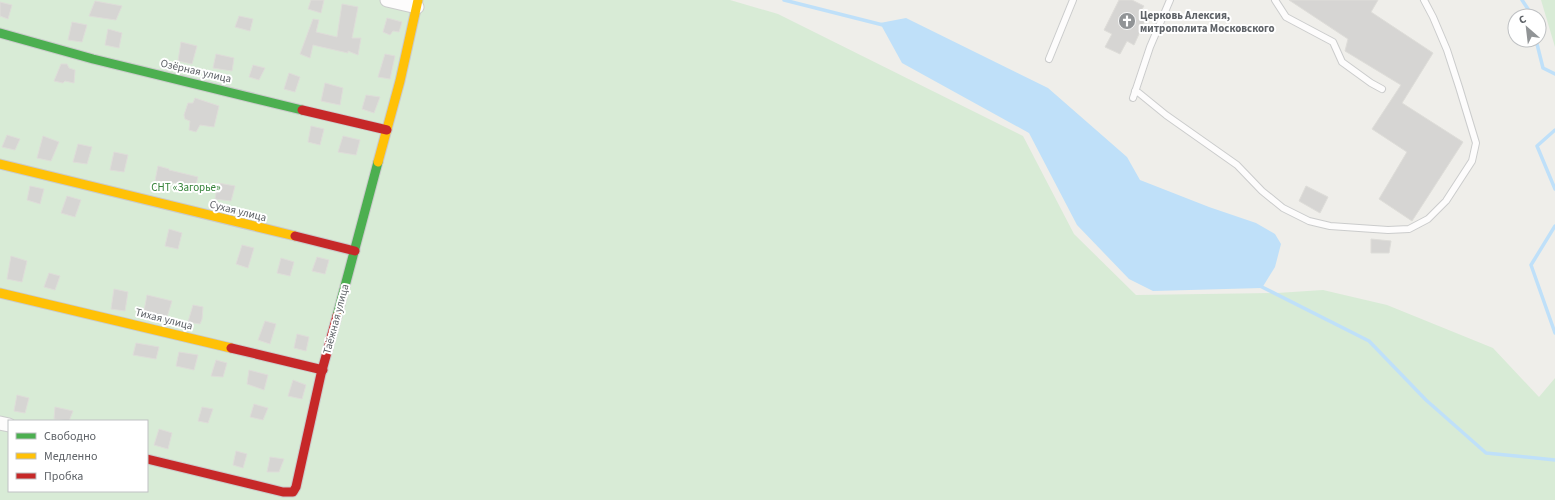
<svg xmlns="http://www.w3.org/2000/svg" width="1555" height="500" font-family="'Source Sans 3',sans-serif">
<rect width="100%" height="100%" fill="#efeeea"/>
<g fill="#d8ebd6" fill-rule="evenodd">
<path d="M0,0H730L778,14L1023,136L1074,234L1136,295L1277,293L1323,290L1387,305L1493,348L1539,397L1555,378V500H0ZM9,421H147V491H9Z"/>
<path d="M1541,0H1555V47Z"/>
</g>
<path fill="#bfe0f9" d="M906,18L1048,88L1127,157L1140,180L1209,207L1256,223L1275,234L1281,244L1275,267L1262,288L1153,291L1129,279L1077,225L1029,133L902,63L880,23Z"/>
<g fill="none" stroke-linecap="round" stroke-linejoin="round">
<g stroke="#bfe0f9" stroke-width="3.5">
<path d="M784,0L883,25"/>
<path d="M1522,0L1528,9L1530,16"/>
<path d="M1536,40L1543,68L1555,74"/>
<path d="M1555,130L1537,146L1555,189"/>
<path d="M1555,226L1531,265L1555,333"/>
<path d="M1258,285L1369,341L1426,400L1486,453L1555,460"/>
</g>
</g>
<g fill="#d6d5d3" stroke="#deddd9">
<path d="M311,0H324L321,13L308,9Z"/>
<path d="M1119,0H1132L1144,6L1142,9L1149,12L1134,45L1127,41L1120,54L1105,47L1112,34L1104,30Z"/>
<path d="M1289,0H1378L1371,12L1433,53L1402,103L1463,142L1412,221L1379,199L1407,152L1372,129L1401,85L1345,51L1348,39Z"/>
<path d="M95,1L122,6L116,20L89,16Z"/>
<path d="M0,2L12,5L8,19L0,16Z"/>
<path d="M342,4L358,7L352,38H361L358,55L348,51V53L313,45L310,58L300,54L313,19L319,20L316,32L337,37Z"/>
<path d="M239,16L253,19L250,31L235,27Z"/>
<path d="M387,18L402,22L399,32L393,31L390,35L383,32Z"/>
<path d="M72,22L87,25L82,42L68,40Z"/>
<path d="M108,29L122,33L119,48L105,45Z"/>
<path d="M181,42L197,46L192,64L178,61Z"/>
<path d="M216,54L234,58L232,71L213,68Z"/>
<path d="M385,54L395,56L390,79L378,77Z"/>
<path d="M61,64H67L69,68L75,70L74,83L65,81L63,83L54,81Z"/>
<path d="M253,65L265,68L259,80L249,77Z"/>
<path d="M289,73L300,77L295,92L284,89Z"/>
<path d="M325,83L343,88L340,105L321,101Z"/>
<path d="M366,95L380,97L374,113L362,109Z"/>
<path d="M195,98L219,106L214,127L200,125L196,132L189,130L190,121L185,119L184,115L188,103H193Z"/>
<path d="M311,126L324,129L320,145L308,142Z"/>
<path d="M7,135L20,139L15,150L2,147Z"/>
<path d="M43,136L59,142L51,161L37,158Z"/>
<path d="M343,136L360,140L356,155L338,152Z"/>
<path d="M78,144L92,147L87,164L73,162Z"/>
<path d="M114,152L128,155L124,172L110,170Z"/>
<path d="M158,166L169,169V170L198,177L194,191L182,190L183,184L155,181Z"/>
<path d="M218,183L235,186L231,201L215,199Z"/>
<path d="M30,186L44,189L40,204L27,200Z"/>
<path d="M1306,186L1328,197L1320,213L1299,201Z"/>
<path d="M67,196L81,200L75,217L61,213Z"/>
<path d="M169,229L182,233L178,249L165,246Z"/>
<path d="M1371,239L1391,241L1389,253H1371Z"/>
<path d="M242,245L254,248L248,268L236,264Z"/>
<path d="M11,256L27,261L22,282L7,279Z"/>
<path d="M317,257L329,260L325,274L312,271Z"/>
<path d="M281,258L294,262L290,276L277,273Z"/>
<path d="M49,273L60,276L55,290L44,287Z"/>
<path d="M114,289L128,292L125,311L111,309Z"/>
<path d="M147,295L172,301L167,317L144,311Z"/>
<path d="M193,305L203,307L202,319L200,324L188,322Z"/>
<path d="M265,321L276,324L270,344L258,340Z"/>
<path d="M297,334L309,337L306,351L294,348Z"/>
<path d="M136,343L159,347L156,359L133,355Z"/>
<path d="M179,352L198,355L194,370L176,366Z"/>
<path d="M216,360L227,363L223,377L211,376Z"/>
<path d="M249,370L268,375L264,390L247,384Z"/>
<path d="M293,380L306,385L302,399L288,396Z"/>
<path d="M17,395L29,398L25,413L14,411Z"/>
<path d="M254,404L268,408L263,420L250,417Z"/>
<path d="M55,407L73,411L69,421L54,419Z"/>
<path d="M202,407L213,409L208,423L198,421Z"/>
<path d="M159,429L172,433L168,449L154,445Z"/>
<path d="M236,451L247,454L243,468L233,465Z"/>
<path d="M270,457L284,459L279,472H267Z"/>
</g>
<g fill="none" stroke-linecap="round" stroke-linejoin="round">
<g stroke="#cbcccc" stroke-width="8">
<g id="lane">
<path d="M1275,0L1286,17L1333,42L1342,62L1371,83L1382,89"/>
<path d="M1049,59L1073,0"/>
<path d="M1135,91L1139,93L1166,115L1237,165L1262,191L1283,208L1309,221L1330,226L1388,230L1409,229L1428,219L1446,201L1472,161L1476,143L1459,87L1447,50L1433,17L1424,0"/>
<path d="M1133,98L1150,47L1170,0"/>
</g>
</g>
<g stroke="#cbcccc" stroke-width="15">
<g id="street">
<path d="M387,0L417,7"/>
<path d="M0,423L9,425"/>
</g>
</g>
<g stroke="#cacacb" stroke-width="11">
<g id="fast">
<path d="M0,33L93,59L302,110"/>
<path d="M337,316L378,162"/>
</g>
</g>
<g stroke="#cacacb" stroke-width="11">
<g id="slow">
<path d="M378,162L400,81L418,0"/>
<path d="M0,164L295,236"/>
<path d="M0,293L231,348"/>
</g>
</g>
<g stroke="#cacacb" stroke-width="11">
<g id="jam">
<path d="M302,110L387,130"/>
<path d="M295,236L355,251"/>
<path d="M231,348L323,370"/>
<path d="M147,459L283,492H293L296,487L321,374L337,316"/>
</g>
</g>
<use href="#lane" stroke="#fdfcfc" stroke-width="6"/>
<use href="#street" stroke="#fdfcfc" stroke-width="13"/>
<use href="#fast" stroke="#4caf50" stroke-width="9"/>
<use href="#slow" stroke="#ffc107" stroke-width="9"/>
<use href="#jam" stroke="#c62828" stroke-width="9"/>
</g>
<defs>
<g id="church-disc" transform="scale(0.9)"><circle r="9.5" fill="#919496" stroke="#fff"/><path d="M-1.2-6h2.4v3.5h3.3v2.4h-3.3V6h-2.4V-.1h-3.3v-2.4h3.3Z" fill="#fff"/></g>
</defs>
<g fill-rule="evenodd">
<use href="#church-disc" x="1127" y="21"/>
</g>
<g text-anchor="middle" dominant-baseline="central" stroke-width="4" stroke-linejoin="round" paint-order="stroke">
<g font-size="11" font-weight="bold" fill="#5f6368" stroke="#fff" text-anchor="start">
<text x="1140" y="15">Церковь Алексия,<tspan x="1140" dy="13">митрополита Московского</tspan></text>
</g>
<g font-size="11" fill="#5f6368" stroke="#fff">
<text transform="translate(196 71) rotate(13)">Озёрная улица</text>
<text transform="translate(238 211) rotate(14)">Сухая улица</text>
<text transform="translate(164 319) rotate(14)">Тихая улица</text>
<text transform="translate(336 319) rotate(-75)">Таёжная улица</text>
</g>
<g font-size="11" fill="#348238" stroke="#fff">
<text x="186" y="187">СНТ «Загорье»</text>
</g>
</g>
<rect x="8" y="420" width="140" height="72" fill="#ffffff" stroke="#bfc1c3"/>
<rect x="16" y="433" width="20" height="6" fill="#4caf50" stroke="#bfc1c3"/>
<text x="44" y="440" font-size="12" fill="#5f6368">Свободно</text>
<rect x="16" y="453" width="20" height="6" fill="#ffc107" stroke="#bfc1c3"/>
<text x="44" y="460" font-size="12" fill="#5f6368">Медленно</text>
<rect x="16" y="473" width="20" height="6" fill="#c62828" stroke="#bfc1c3"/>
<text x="44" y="480" font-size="12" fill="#5f6368">Пробка</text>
<g transform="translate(1527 28) rotate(332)"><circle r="19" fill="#ffffff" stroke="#bfc1c3"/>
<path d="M0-3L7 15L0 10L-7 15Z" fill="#919496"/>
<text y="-6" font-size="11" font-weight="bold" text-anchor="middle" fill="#5f6368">С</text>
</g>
</svg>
